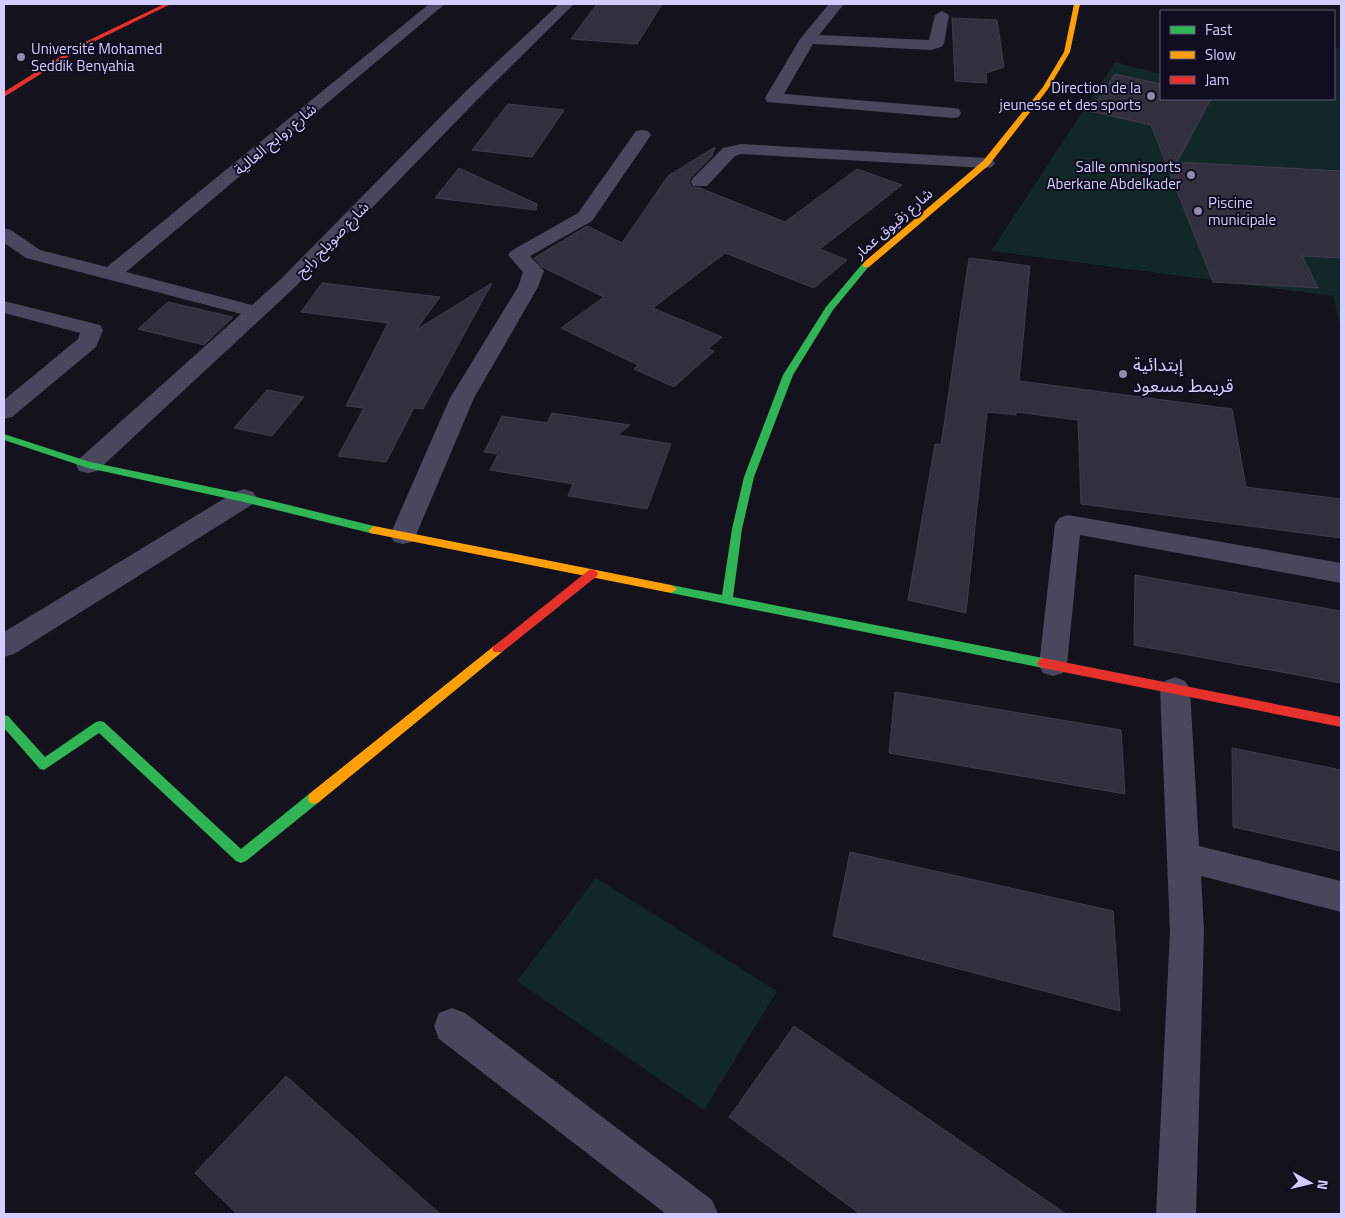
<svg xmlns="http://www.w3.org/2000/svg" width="1345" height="1218" font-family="'Titillium Web','Noto Sans Arabic',sans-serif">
<rect width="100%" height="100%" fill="#14121d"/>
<g fill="#112728">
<path d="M1334,47L1341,48V329L1333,296L991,251L1115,62L1161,74V99H1334Z"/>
<path d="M596,878L777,991L704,1110L517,981Z"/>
</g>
<g fill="#32303f" stroke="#403c50">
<path d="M597,4H662L637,44L571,39Z"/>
<path d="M952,18L997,20L1004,67L986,73L987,83L955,81Z"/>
<path d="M1115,74L1161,84V99H1211L1177,162L1341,171V258L1302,256L1318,288L1213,282L1151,125L1090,111Z"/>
<path d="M508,104L564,110L532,157L472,150Z"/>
<path d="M715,147L712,156L691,177L689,181L691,187L700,188L785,222L857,169L902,185L820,249L847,260L814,288L725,253L653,308L722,337L708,349L714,351L674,387L634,369L638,365L561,328L604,297L542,267L534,258L587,226L622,243L668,176Z"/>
<path d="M459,168L537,204L536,210L435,198Z"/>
<path d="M969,258L1030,266L1019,381L1232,409L1246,487L1341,499V538L1081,504L1078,420L1016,412V415L987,412L966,613L908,600L935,444L941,445Z"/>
<path d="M322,283L440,297L416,330L492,283L423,409L414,408L386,462L338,456L364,408L346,406L388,323L301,312Z"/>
<path d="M168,302L233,317L204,345L138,329Z"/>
<path d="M267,390L304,397L272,436L234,428Z"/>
<path d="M552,413L630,425L618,435L671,444L647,509L568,496L573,484L490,470L498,454L484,452L502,416L547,423Z"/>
<path d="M1135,575L1341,611V683L1134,645Z"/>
<path d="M895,692L1121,730L1125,794L889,753Z"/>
<path d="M1232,748L1341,770V851L1233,827Z"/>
<path d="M850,852L1113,911L1120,1011L833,936Z"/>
<path d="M794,1026L1066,1214H860L729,1117Z"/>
<path d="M286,1076L440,1214H237L195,1173Z"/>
</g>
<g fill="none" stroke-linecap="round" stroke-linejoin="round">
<g fill="#48475d" fill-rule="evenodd">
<path d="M429,4H445L126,272L252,305L280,280L465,92L559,4H574L477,100L294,288L97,471L88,473L79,471L76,465L79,459L241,314L26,258L4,243V228L11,230L40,250L107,267Z"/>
<path d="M829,4H844L819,35L929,40L935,15L942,11L949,15L944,44L941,47L931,50L813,44L784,94L953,108L959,109L961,113L959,117L953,118L767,102L765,98L800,39Z"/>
<path d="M642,130L648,131L651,135L592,221L530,256L544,271L538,287L474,398L416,535L412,542L403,544L394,542L390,535L450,398L518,287L523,272L508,255L511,251L578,213L636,131Z"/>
<path d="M741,144L986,158L992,159L995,163L992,167L986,168L741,154L735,156L707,186H693L691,182L693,178L723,148Z"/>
<path d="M4,301L100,325L103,330L96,347L12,417L4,419V400L78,339L80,333L4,313Z"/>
<path d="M244,489L253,492L257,498L253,504L14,654L4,657V632L235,492Z"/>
<path d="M1068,515L1341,563V583L1080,535L1067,665L1063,673L1053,676L1043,673L1039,665L1055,524L1059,518Z"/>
<path d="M1175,677L1185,681L1190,689L1199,846L1341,881V912L1201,876L1204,931L1196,1214H1156L1170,931L1160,689L1165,681Z"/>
<path d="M452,1008L465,1013L712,1200L718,1214H666L439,1039L434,1026L439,1013Z"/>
</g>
<g fill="#30b455" fill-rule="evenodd">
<path d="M863,263H869L870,265L833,310L793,375L754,477L742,529L733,597L1043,658L1047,660L1049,663L1047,666L1043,668L671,593L665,589L671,585L722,595L732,529L744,477L783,375L826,307Z"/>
<path d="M4,434L90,462L244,494L374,526L379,530L374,534L244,502L88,468L4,440Z"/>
<path d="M4,715L8,716L45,757L96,722L100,721L104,722L241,849L309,794L314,792L319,794L320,798L319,802L246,861L241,863L236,861L99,733L44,770L40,769L4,728Z"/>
</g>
<g fill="#ff9f0a" fill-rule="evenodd">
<path d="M1074,4H1080L1070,52L1048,89L989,165L869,267H863V263L983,161L1043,87L1064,52Z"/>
<path d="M374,526L671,585L677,589L671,593L370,533L369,530Z"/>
<path d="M498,644L502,646L504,649L502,652L319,802L314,804L309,802L308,798L309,794L494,646Z"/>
</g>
<g fill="#e5322d" fill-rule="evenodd">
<path d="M164,4H171L85,46L4,97V92L81,44Z"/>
<path d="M593,569L598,573L597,576L502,652H494L492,649L494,646L589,570Z"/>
<path d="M1043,658L1341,717V727L1043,668L1039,666L1037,663L1039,660Z"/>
</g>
</g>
<g fill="#918caf" stroke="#110d21" stroke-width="2">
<circle cx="21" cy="57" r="5"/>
<circle cx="1151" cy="96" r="5"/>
<circle cx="1191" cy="175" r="5"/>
<circle cx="1198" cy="211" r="5"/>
<circle cx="1123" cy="374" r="5"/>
</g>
<g text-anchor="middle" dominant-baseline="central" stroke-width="4" stroke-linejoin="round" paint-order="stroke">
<g font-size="15" fill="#d4cefe" stroke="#110d21" text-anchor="start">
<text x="31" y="48">Université Mohamed<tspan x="31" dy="17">Seddik Benyahia</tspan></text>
<text x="1141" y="87" text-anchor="end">Direction de la<tspan x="1141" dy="17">jeunesse et des sports</tspan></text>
<text x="1181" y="166" text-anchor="end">Salle omnisports<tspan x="1181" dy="17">Aberkane Abdelkader</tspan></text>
<text x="1208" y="202">Piscine<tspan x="1208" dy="17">municipale</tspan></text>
</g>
<g font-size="15" fill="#d4cefe" stroke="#110d21">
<text transform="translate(275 139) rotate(-40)">شارع روابح العالية</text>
<text transform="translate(893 223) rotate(-41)">شارع زقيوق عمار</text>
<text transform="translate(332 239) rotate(-46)">شارع صويلح رابح</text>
</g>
<g font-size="18" fill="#d4cefe" stroke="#110d21" text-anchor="start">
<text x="1133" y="364">إبتدائية<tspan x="1133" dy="21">قريمط مسعود</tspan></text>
</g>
</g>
<rect width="1345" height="1218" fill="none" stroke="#d4cefe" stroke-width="10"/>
<rect x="1160" y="10" width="175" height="90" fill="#110d21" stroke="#5f5a79"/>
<rect x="1170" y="26" width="25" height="8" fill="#30b455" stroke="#5f5a79"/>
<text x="1205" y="35" font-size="15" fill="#d4cefe">Fast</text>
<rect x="1170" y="51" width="25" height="8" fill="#ff9f0a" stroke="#5f5a79"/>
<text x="1205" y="60" font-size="15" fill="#d4cefe">Slow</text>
<rect x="1170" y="76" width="25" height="8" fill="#e5322d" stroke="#5f5a79"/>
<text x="1205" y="85" font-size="15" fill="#d4cefe">Jam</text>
<g transform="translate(1310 1183) rotate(98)" stroke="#110d21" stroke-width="4" paint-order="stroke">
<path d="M0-4L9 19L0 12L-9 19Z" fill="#d4cefe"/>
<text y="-8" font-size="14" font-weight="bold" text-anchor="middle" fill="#d4cefe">N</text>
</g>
</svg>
